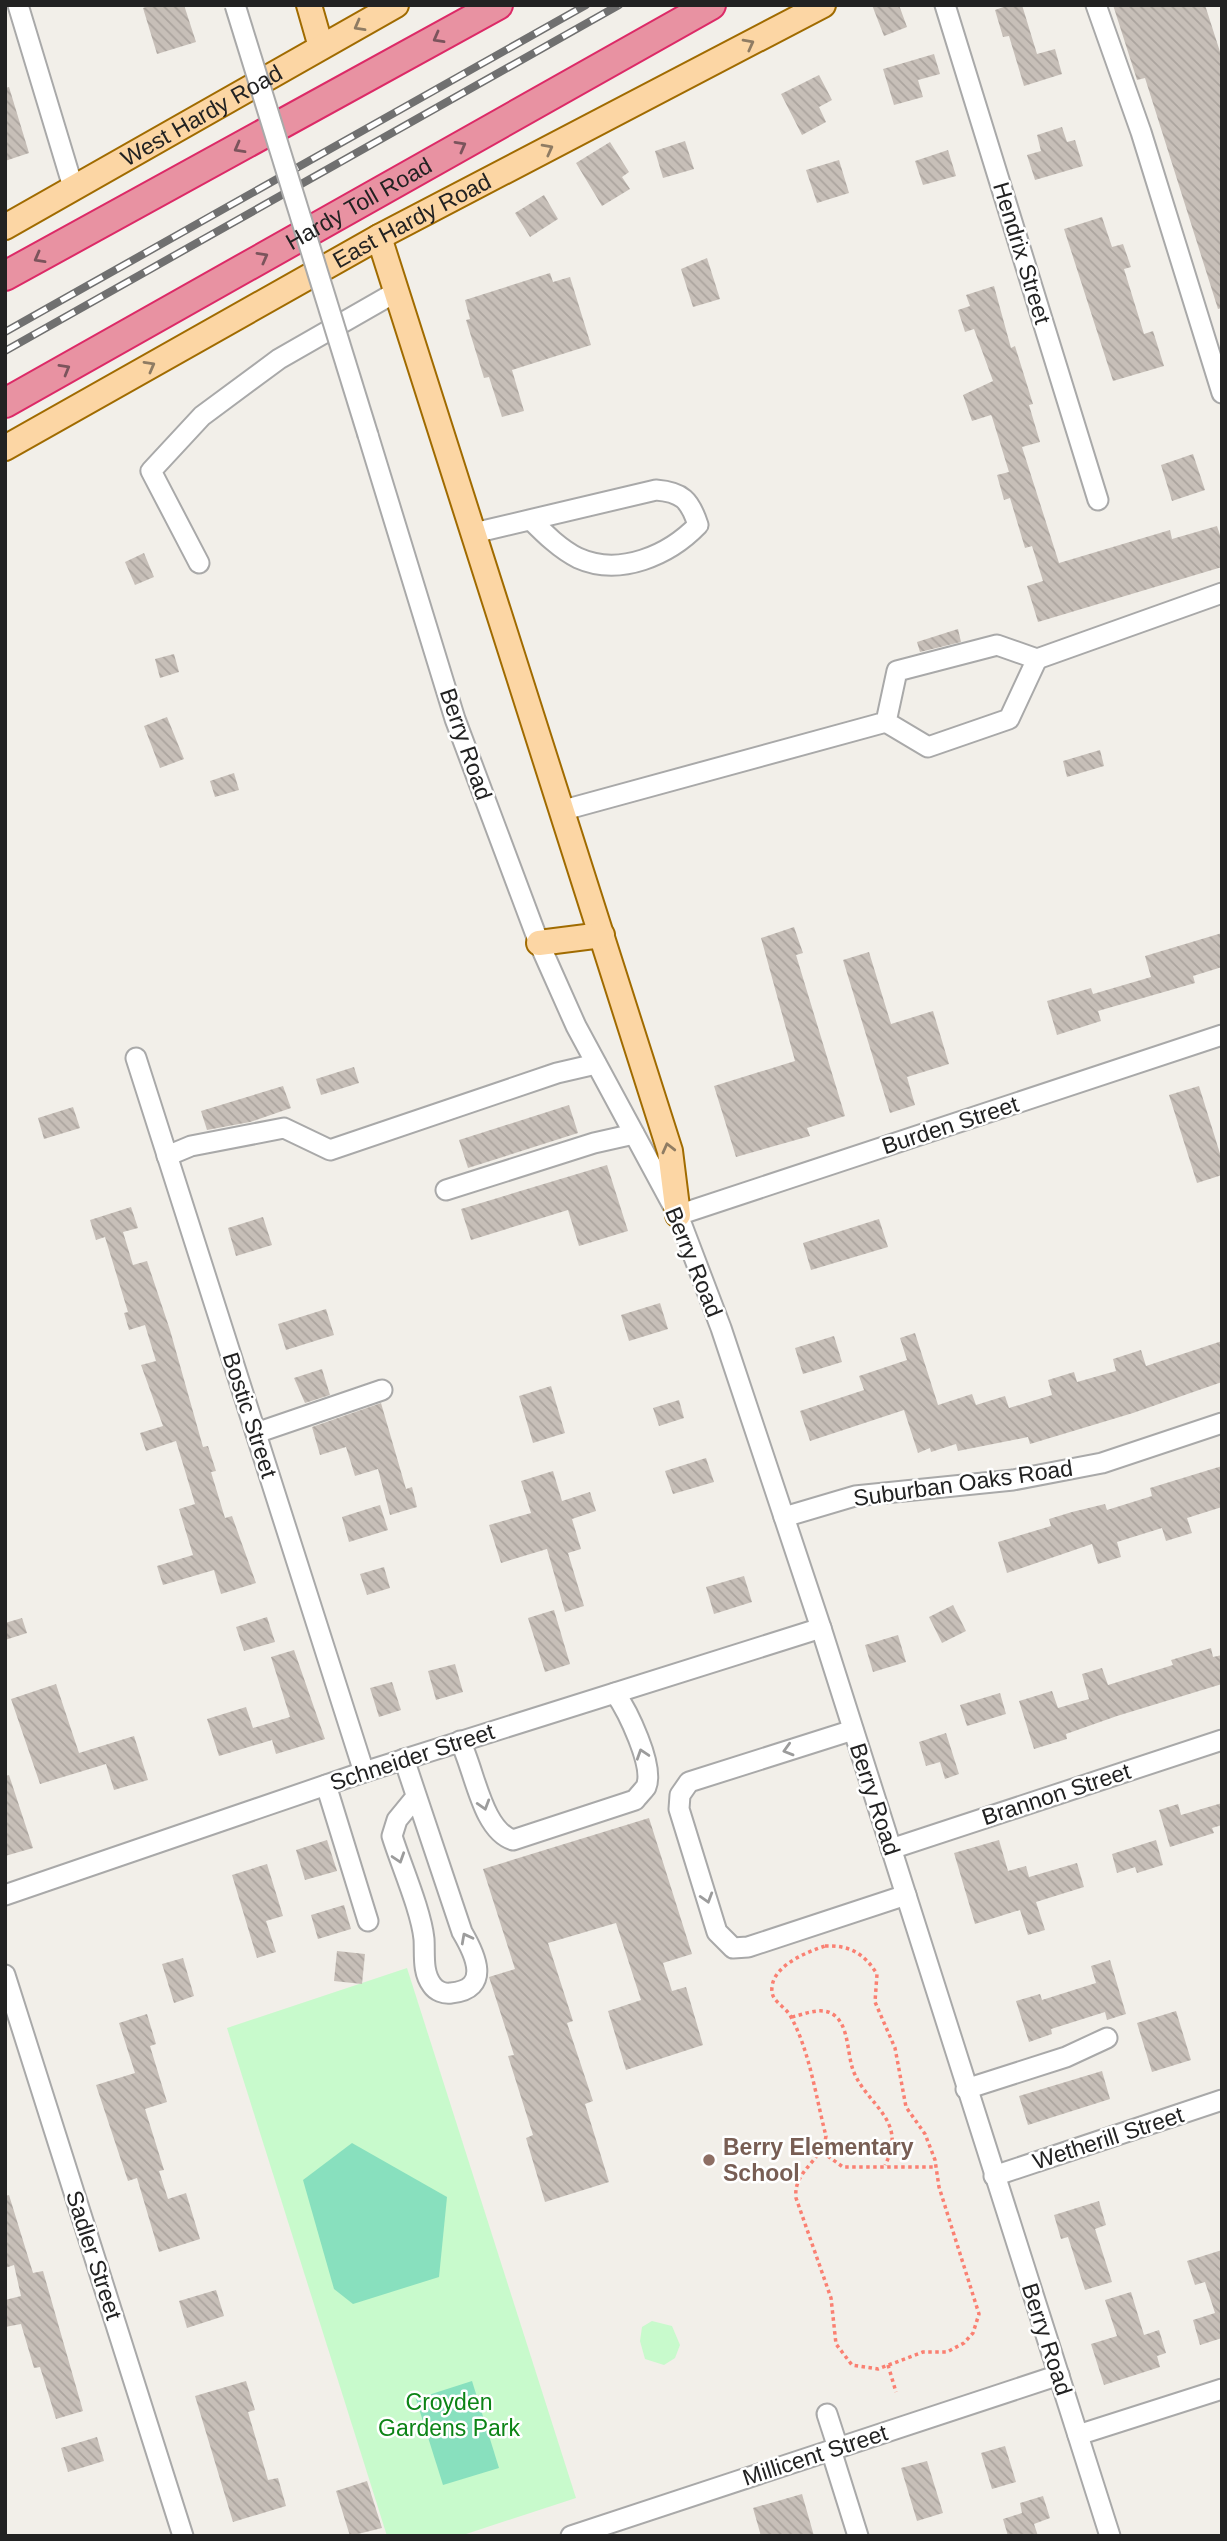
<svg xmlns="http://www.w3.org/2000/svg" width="1227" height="2541" font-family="Helvetica,sans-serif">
<defs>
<pattern id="building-back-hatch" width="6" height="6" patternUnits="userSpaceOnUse" patternTransform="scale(1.75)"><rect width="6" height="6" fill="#c7bfb8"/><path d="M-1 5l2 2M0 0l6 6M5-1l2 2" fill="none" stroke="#aba49e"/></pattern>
</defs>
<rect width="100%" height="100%" fill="#f2efe9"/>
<g fill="#c8facc">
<path d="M407,1968L576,2498L460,2536H387L227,2028Z"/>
<path d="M652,2321L672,2326L680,2345L675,2358L664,2365L645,2359L640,2341L642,2327Z"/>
</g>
<g fill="#88e0be">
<path d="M352,2143L447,2197L439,2277L353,2304L334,2289L303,2180Z"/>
<path d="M472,2381L499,2468L443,2485L416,2399Z"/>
</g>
<g fill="url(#building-back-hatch)">
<path d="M152,5H184L196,42L157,54L143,8Z"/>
<path d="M872,5H899L907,27L884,36Z"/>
<path d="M1009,5H1022L1037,54L1055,49L1062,74L1024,86L1009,36L1003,37L995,10Z"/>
<path d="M1113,5H1205L1222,58V308L1218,309L1145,78L1137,80Z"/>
<path d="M934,54L940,74L918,80L923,97L894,105L883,69Z"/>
<path d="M819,75L832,100L819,107L826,122L802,135L781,94Z"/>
<path d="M9,87L29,153L5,161V88Z"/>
<path d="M1062,127L1067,142L1075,140L1083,166L1035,180L1027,155L1041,151L1037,135Z"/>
<path d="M685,141L694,169L663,178L655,151Z"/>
<path d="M610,142L629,172L622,177L630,189L602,206L576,163Z"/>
<path d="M948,150L956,176L923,185L915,161Z"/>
<path d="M839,160L849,193L817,203L806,170Z"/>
<path d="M544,195L558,219L530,237L515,213Z"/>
<path d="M1102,217L1112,247L1123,244L1131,267L1124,269L1144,334L1153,331L1164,366L1113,381L1064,229Z"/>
<path d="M707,258L720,299L693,307L681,269Z"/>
<path d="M550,273L553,282L570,277L591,345L512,370L524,411L502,417L489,377L484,378L466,320L470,319L465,300Z"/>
<path d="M994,286L1011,348L1015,346L1033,404L1029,405L1040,442L1022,447L1059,563L1170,530L1172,539L1217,526L1222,541V567L1038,622L1027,586L1043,581L1032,546L1025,548L1010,498L1004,500L997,475L1009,472L992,417L991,415L972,421L963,395L993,381L974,329L965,332L958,310L970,306L966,295Z"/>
<path d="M1193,454L1205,490L1172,501L1161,465Z"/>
<path d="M144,553L154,577L135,585L125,562Z"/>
<path d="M958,629L961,642L920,652L917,642Z"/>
<path d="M174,654L179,672L160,678L155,659Z"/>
<path d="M167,717L184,759L160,768L144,726Z"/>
<path d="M1100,750L1104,766L1067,777L1063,761Z"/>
<path d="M234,773L239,790L215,797L210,781Z"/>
<path d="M794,927L803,953L796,955L845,1116L807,1128L810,1136L736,1157L714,1086L795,1061L761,938Z"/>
<path d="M1222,933V967L1193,976L1195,983L1098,1011L1101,1021L1057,1035L1047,1001L1091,988L1093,994L1151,977L1145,956Z"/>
<path d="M869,952L891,1024L933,1011L949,1064L907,1077L915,1105L890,1113L843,960Z"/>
<path d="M354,1067L359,1083L321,1095L316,1079Z"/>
<path d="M283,1086L291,1108L250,1122L207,1130L201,1111Z"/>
<path d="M1199,1086L1222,1160V1175L1197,1183L1169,1095Z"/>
<path d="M569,1105L578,1133L468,1168L459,1140Z"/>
<path d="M73,1107L80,1128L44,1139L38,1118Z"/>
<path d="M607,1165L628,1231L579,1246L568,1210L471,1240L461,1209Z"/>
<path d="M131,1207L138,1228L123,1232L133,1265L147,1261L170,1330L203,1447L208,1446L216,1471L211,1472L225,1518L232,1516L256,1583L221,1594L214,1570L163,1585L157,1566L193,1555L179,1509L195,1504L176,1441L146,1451L140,1433L163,1426L141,1365L156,1361L145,1325L129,1330L124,1313L128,1312L105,1237L96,1240L90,1220Z"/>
<path d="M263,1217L272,1245L236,1256L228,1228Z"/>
<path d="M879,1219L888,1247L811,1270L803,1243Z"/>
<path d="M660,1303L668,1329L629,1341L621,1315Z"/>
<path d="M326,1309L334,1335L286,1350L278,1324Z"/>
<path d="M915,1333L938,1405L972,1394L976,1405L1005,1396L1009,1408L1052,1395L1048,1380L1074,1372L1077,1382L1116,1371L1113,1359L1141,1350L1146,1366L1222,1341V1382L1133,1413L1030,1444L1028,1437L958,1451L956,1444L931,1452L930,1448L918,1453L904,1410L810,1441L800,1411L864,1390L859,1376L907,1360L900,1338Z"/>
<path d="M834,1336L842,1362L803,1374L795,1348Z"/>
<path d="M322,1369L330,1395L305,1403L294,1378Z"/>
<path d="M551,1386L565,1433L533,1443L519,1396Z"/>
<path d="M679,1400L684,1418L659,1426L653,1408Z"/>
<path d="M381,1403L406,1489L412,1487L417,1507L390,1515L378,1469L355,1476L346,1447L320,1455L312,1427Z"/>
<path d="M706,1458L714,1482L673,1494L665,1471Z"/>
<path d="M1222,1466V1507L1187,1518L1192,1533L1166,1541L1162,1528L1117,1542L1121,1557L1098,1564L1092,1544L1007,1573L998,1542L1051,1526L1049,1519L1072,1512L1105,1504L1107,1510L1152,1496L1150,1488Z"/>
<path d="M553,1471L562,1501L590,1492L596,1511L572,1519L581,1549L568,1553L584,1606L565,1612L547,1549L501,1563L489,1525L531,1513L521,1481Z"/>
<path d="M380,1505L388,1530L349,1542L342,1517Z"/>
<path d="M384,1567L390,1588L367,1595L360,1574Z"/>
<path d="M744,1576L752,1602L714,1614L706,1587Z"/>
<path d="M953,1605L966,1631L942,1643L929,1617Z"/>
<path d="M554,1610L570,1664L545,1672L528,1618Z"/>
<path d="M267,1617L275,1642L244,1651L236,1627Z"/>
<path d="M22,1618L27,1633L5,1640V1623Z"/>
<path d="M898,1635L906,1662L873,1672L865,1645Z"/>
<path d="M1211,1648L1213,1657L1222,1655V1684L1117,1716L1066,1734L1067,1739L1034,1749L1019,1701L1052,1691L1058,1708L1089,1699L1082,1674L1102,1668L1108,1685L1173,1665L1171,1660Z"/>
<path d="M294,1650L325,1739L276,1754L272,1740L219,1756L207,1719L246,1707L253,1728L290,1717L271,1657Z"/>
<path d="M455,1664L463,1692L436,1700L428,1671Z"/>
<path d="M392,1682L401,1710L379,1717L370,1688Z"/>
<path d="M56,1684L79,1753L134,1736L148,1780L114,1790L106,1764L40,1784L11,1699Z"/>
<path d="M1000,1693L1006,1714L967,1726L960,1705Z"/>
<path d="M946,1733L959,1774L945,1779L940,1762L926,1766L919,1742Z"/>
<path d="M9,1775L33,1848L5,1856V1776Z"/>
<path d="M1222,1803V1825L1212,1828L1214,1833L1170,1847L1159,1810L1178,1804L1181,1815Z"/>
<path d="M649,1818L692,1954L663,1963L672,1991L686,1987L703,2045L626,2070L608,2011L641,2000L616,1923L548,1943L573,2021L567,2023L593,2101L585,2104L609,2182L545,2202L526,2138L533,2135L508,2056L514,2055L489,1977L515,1969L483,1869Z"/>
<path d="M327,1840L337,1871L305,1880L296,1850Z"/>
<path d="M999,1840L1008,1871L1026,1866L1029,1877L1077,1863L1084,1887L1036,1902L1045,1930L1028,1935L1020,1910L975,1924L954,1853Z"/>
<path d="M1156,1840L1163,1865L1137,1873L1135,1867L1117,1873L1112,1854Z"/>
<path d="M267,1864L283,1916L266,1921L276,1952L257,1958L232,1875Z"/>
<path d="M344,1905L351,1929L318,1939L311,1915Z"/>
<path d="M337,1951L365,1954L362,1984L334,1981Z"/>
<path d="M183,1958L194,1996L174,2003L162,1964Z"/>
<path d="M1110,1960L1126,2014L1107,2020L1105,2012L1051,2029L1052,2034L1029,2042L1016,2001L1040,1994L1042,2000L1096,1983L1091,1966Z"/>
<path d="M1176,2011L1191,2060L1152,2072L1137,2023Z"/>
<path d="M147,2014L156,2044L150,2046L167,2102L145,2109L164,2170L159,2171L168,2199L186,2193L200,2239L159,2252L137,2178L128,2181L96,2085L135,2073L119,2023Z"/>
<path d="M1102,2071L1110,2099L1028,2125L1019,2096Z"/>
<path d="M9,2195L33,2273L43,2271L83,2411L56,2419L40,2367L34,2368L21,2324L5,2327V2300L21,2296L14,2265L5,2268V2196Z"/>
<path d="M1099,2201L1106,2225L1095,2229L1112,2282L1085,2290L1068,2237L1061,2239L1054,2215Z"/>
<path d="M1222,2250V2338L1200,2345L1193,2320L1215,2313L1205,2282L1195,2285L1187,2261Z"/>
<path d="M216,2290L224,2316L187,2328L179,2301Z"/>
<path d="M1131,2292L1144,2335L1159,2330L1166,2353L1157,2356L1160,2367L1104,2385L1091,2344L1117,2336L1105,2300Z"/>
<path d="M246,2381L255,2410L248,2412L268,2480L278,2478L286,2506L233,2522L195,2396Z"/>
<path d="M97,2437L104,2461L68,2472L61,2448Z"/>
<path d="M1005,2446L1016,2482L992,2489L981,2453Z"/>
<path d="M927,2461L943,2513L917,2521L901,2468Z"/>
<path d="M367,2481L382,2528L350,2536L336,2491Z"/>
<path d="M802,2494L814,2536H761L753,2508Z"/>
<path d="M1043,2496L1050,2518L1034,2524L1038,2536H1008L1003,2519L1022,2513L1020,2503Z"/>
</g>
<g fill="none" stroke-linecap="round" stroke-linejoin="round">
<g stroke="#a9a9a9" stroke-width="23">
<g id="minor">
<path d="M18,5L73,187"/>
<path d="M945,5L1098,500"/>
<path d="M1096,5L1141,132L1222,393"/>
<path d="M368,435L455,719L539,943L576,1026L678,1215L721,1328L821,1628L1110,2536"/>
<path d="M474,533L656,490C682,492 690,500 698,525C669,555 620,577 578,558C560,549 545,534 531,520"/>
<path d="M199,563L151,471L202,416L279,359L396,292"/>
<path d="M1037,659L1222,593"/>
<path d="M564,810L886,722L928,747L1009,719L1037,659L997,645L897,671L886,722"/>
<path d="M136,1058L364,1772"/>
<path d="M167,1156L191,1146L284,1128L330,1150L557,1073L596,1064"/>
<path d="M446,1190L594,1143L634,1134"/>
<path d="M678,1215L1222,1035"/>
<path d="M256,1433L382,1390"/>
<path d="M784,1517L855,1496L1013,1480L1102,1463L1222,1423"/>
<path d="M853,1730L689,1782L680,1795L679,1809L717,1932L733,1948L748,1947L906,1895"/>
<path d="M460,1741C475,1771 482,1830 513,1840L635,1800C638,1796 643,1791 646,1787C655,1766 627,1710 615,1693"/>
<path d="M404,1759L462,1932C475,1954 492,1989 451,1993C444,1994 436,1991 432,1985C422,1972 425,1954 424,1939C421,1910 401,1865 392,1836L397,1820L415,1798"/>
<path d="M326,1785L368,1921"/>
<path d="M891,1849L1222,1740"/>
<path d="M5,1895L364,1772L821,1628"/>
<path d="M5,1975L183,2536"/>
<path d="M966,2089L1066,2057L1107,2038"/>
<path d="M994,2176L1222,2100"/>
<path d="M827,2414L838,2448"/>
<path d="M1078,2435L1222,2389"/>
<path d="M831,2450L858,2536"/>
<path d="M571,2536L1059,2375"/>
</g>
</g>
<g stroke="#a06b00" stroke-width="28">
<g id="major">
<path d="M309,5L321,47"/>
<path id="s1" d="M5,227L396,5"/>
<path d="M379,237L670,1151L678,1215"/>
<path id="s2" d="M5,448L379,237L823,5"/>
<path d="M539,943L602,935"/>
</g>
</g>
<g stroke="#dc2a67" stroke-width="32">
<g id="highway">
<path d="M5,276L498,5"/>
<path id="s3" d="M5,403L711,5"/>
</g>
</g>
<g stroke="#fa8072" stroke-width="3.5" stroke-dasharray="3.5 3.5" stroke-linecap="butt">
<path d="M825,1946C849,1945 864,1953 877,1974L875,2002L895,2048L906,2107L925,2134L935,2160L939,2187L979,2314L973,2333L964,2343L947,2352H923L878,2369L852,2365L836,2344L831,2298L796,2198C793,2170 822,2162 826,2136C816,2098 810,2052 791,2017C785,2005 770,2002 772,1987C774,1965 807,1952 825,1946Z"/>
<path d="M792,2017C805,2014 822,2006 834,2015C849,2026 847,2053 853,2070C866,2105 909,2120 885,2165"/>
<path d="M822,2152L843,2167H936"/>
<path d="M888,2365L896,2392"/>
</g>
<use href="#minor" stroke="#fff" stroke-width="19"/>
<use href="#major" stroke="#fcd6a4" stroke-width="24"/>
<use href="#highway" stroke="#e892a2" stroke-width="28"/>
<g stroke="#707070" stroke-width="8">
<g id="rail">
<path d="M5,332L586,5"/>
<path d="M5,351L619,5"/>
</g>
</g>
<use href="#rail" stroke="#fff" stroke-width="5" stroke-dasharray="16" stroke-linecap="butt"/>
<g stroke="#a9a9a9" stroke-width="23" stroke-linecap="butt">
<path id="minor-bridge" d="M235,5L368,435"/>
</g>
<use href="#minor-bridge" stroke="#fff" stroke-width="19"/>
</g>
<defs><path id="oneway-chevron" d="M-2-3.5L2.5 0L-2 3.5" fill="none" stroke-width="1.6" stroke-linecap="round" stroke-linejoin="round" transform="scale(1.75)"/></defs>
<g stroke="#8f7c63">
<use href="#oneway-chevron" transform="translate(359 26) rotate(151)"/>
<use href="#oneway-chevron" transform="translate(749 44) rotate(-28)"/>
<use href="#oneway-chevron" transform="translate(548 149) rotate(-28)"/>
<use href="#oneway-chevron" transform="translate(150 366) rotate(-29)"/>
<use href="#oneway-chevron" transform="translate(668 1148) rotate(-104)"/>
</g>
<g stroke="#7b545c">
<use href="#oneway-chevron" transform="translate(438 38) rotate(151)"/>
<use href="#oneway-chevron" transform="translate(461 146) rotate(-29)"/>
<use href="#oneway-chevron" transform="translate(239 148) rotate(151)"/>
<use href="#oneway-chevron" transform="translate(263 257) rotate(-29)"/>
<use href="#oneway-chevron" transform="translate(39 258) rotate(151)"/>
<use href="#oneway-chevron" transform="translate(65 369) rotate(-30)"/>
</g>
<g stroke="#9c9c9c">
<use href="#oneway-chevron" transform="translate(788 1750) rotate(164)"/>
<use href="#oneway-chevron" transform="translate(642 1754) rotate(-108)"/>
<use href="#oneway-chevron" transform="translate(484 1805) rotate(73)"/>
<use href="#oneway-chevron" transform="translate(399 1858) rotate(72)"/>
<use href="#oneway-chevron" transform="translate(707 1898) rotate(73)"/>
<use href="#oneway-chevron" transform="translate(466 1938) rotate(-118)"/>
</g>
<circle fill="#8d6e63" stroke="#fff" stroke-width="2.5" cx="709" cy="2160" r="7"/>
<g text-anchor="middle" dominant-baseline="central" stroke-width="5" stroke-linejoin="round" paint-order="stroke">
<g font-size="23" fill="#222" stroke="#fff">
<text stroke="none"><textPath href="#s1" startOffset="226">West Hardy Road</textPath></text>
<text stroke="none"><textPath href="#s3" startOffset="406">Hardy Toll Road</textPath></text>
<text stroke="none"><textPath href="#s2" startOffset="466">East Hardy Road</textPath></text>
<text transform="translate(1022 253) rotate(73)">Hendrix Street</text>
<text transform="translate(466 744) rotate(71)">Berry Road</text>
<text transform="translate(950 1125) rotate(-18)">Burden Street</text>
<text transform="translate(694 1262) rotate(68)">Berry Road</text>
<text transform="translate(250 1415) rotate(72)">Bostic Street</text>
<text transform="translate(963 1483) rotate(-8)">Suburban Oaks Road</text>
<text transform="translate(412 1757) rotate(-18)">Schneider Street</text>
<text transform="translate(1056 1794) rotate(-18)">Brannon Street</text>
<text transform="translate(875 1799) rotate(72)">Berry Road</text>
<text transform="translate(1108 2138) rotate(-18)">Wetherill Street</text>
<text transform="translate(94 2255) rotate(72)">Sadler Street</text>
<text transform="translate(1047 2339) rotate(72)">Berry Road</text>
<text transform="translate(815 2455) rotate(-18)">Millicent Street</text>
</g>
<g font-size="23" font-weight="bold" fill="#785e54" stroke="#fff" text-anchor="start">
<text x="723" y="2147">Berry Elementary<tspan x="723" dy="26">School</tspan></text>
</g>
<g font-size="23" fill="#0c8416" stroke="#fff">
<text x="449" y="2402">Croyden<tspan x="449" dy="26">Gardens Park</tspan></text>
</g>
</g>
<rect width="1227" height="2541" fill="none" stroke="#222222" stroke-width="14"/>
</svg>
